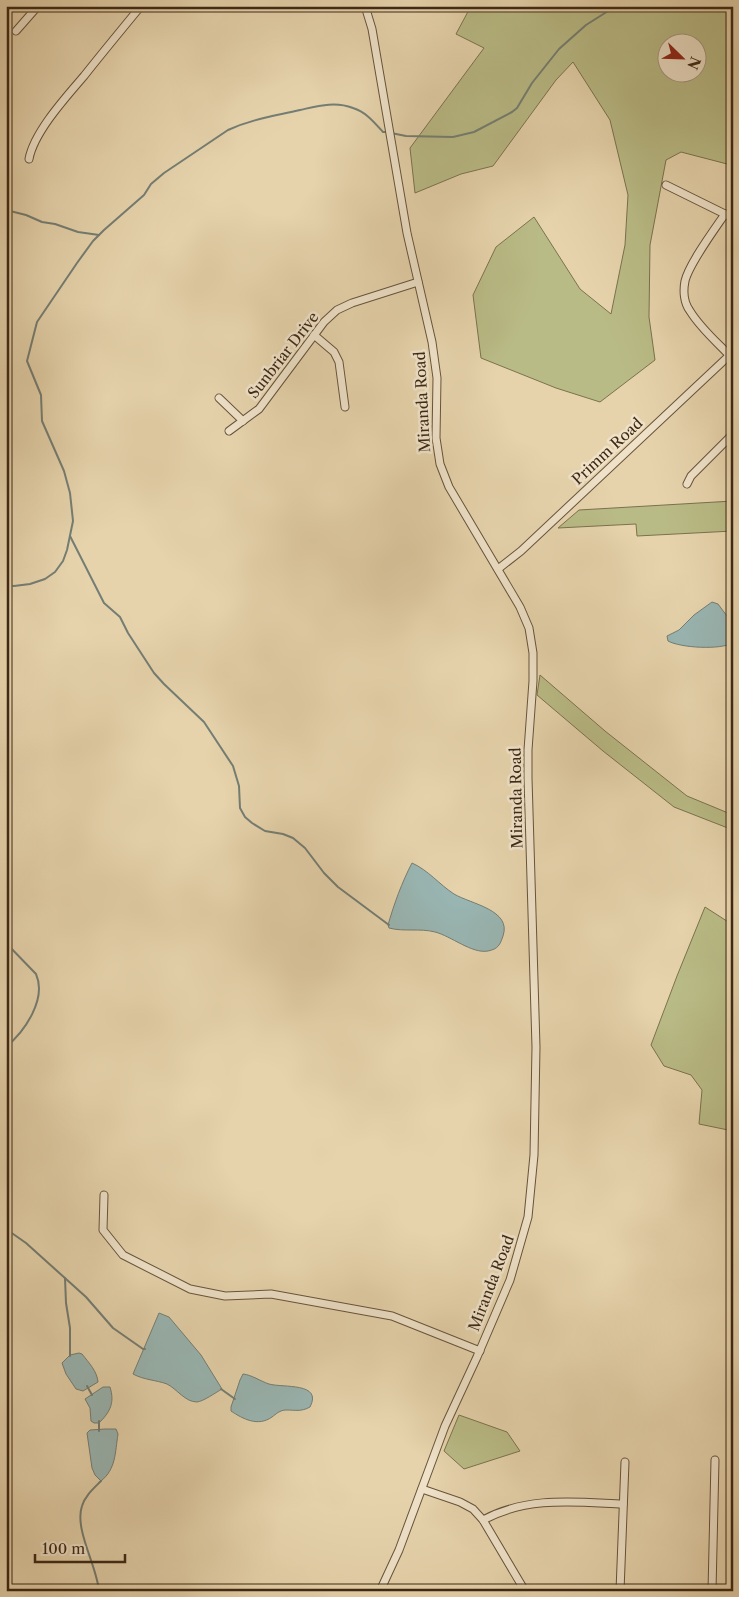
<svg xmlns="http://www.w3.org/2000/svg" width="739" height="1597" font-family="'Libre Caslon Text',serif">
<rect width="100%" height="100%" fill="#e6d3ac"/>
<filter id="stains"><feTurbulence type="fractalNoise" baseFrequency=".004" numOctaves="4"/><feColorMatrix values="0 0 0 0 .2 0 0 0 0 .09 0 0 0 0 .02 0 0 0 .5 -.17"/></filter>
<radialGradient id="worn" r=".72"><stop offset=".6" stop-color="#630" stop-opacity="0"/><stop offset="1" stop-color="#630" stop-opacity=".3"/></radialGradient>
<g fill="#b9bb86" stroke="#7b724e" fill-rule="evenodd">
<path d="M471,6H733V163L731,165L681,152L666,160L650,245L649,317L655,360L600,402L556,388L481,358L473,295L496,247L534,217L580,289L611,314L625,245L628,195L610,120L573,62L556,80L493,166L461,174L415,193L410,148L484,48L456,34ZM666,42H696V72H666Z"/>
<path d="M733,501V531L637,536L636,524L558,528L579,510Z"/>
<path d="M540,675L605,731L687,796L733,815V830L674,807L603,751L537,695Z"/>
<path d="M705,907L733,925V1131L699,1124L702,1090L691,1075L664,1066L651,1045L677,976Z"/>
<path d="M459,1415L507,1432L520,1451L464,1469L444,1451Z"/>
</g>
<g fill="#99b6b3" stroke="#747e74">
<path d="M712,602L718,604L733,624V643C720,650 681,648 668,641L667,636L679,630L694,615Z"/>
<path d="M412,863C428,870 440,885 454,894C471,904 512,910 503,936C500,945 498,949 488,951C472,954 451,936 435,932C420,928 404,932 389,928L388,925C394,904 402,882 412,863Z"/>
<path d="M159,1313L169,1317L201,1355L222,1389C215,1393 204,1401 197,1402C185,1402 177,1389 167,1384C156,1380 144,1380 133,1374Z"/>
<path d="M79,1353L82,1354C89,1363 97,1371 98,1382L83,1391L76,1389L66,1374L62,1363L70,1355Z"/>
<path d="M243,1374C252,1375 260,1381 269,1384C283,1388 323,1382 310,1407C301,1412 295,1410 286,1410C280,1410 276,1414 272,1417C258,1427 243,1419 231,1411V1407L240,1380Z"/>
<path d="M103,1387H110C115,1403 110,1412 99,1423H94L91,1421L90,1408L85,1399Z"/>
<path d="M105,1429H116L118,1434C115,1453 116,1469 101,1481L95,1475L92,1468L87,1433L90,1430Z"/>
</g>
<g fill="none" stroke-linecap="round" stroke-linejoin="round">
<g stroke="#747e74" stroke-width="2">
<path d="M391,133L406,136L453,137L474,132L512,112L517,108L532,83L559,49L586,25L616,6"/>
<path d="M6,210L26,215L42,222L55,224L78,232L99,235"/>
<path d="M70,536L104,603L120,617L128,633L154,673L164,684L204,722L233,766L239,786L240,808L245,817L252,823L265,831L283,834L293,838L305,848L324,873L338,887L389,925"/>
<path d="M6,585L14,586L30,584L45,579L55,572L63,561L67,550L73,521L70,493L64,471L42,421L41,395L27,361L37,322L77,263L93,241L104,230L144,195L151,184L164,173L228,130C252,119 275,116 300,110C318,106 335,101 353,108C366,112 374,122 383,132H387"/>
<path d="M6,943L36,974C47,999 25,1031 6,1047"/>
<path d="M6,1229L26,1243L86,1297L113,1328L143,1349H145"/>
<path d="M65,1278L66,1303L70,1328V1356"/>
<path d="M87,1386L92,1395"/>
<path d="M221,1389L235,1399"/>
<path d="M99,1421V1431"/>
<path d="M99,1591C97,1566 74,1529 82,1506C85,1496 93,1489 101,1481"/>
</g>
<g stroke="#67543b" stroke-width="9">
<g id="minor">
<path d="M365,6L372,29L407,233L432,342L437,378L436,438L440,464L449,487L520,607L529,628L533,653V681L528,750V778L536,1047L534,1155L528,1217L510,1280L477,1357L445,1426L399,1550L380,1591"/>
<path d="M16,31L38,6"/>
<path d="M29,159C34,132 66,97 84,76C103,52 122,29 141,6"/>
<path d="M666,185L733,218"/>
<path d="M725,214C714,230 689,264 685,281C683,291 684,303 690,311C701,329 718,343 732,358"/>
<path d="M314,335L334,352L339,362L345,407"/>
<path d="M219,398L243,421"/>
<path d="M229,431L259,409L324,322L337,310L352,303L418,282"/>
<path d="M687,484L691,476L733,434"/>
<path d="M498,569L521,551L733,352"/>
<path d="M104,1195L103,1230L123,1255L190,1289L225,1296L271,1294L392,1316L480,1351"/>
<path d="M422,1489L460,1502L473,1509L483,1520L525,1591"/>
<path d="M483,1520C528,1496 574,1502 623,1504"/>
<path d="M620,1591L625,1462"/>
<path d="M712,1591L715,1460"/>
</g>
</g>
<use href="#minor" stroke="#efe2c9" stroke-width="7"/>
</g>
<g text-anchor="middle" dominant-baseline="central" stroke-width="5" stroke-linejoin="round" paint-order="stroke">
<g font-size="15" fill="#3d2915" stroke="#efe2c9">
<text transform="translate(283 355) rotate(-52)">Sunbriar Drive</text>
<text transform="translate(422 402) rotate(-93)">Miranda Road</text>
<text transform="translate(607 451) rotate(-43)">Primm Road</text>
<text transform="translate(516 798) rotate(-91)">Miranda Road</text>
<text transform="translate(491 1283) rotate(-69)">Miranda Road</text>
</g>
</g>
<rect width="739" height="1597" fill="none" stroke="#e6d3ac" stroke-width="25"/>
<rect x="8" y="8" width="724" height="1582" fill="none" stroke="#3d2915" stroke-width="2.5"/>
<rect x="12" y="12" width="714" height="1572" fill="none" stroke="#3d2915"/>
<g transform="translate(682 58) rotate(113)"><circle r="24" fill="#efe2c9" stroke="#a89881"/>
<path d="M0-4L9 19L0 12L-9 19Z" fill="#8f2418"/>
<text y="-8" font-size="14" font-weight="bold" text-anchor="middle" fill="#3d2915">N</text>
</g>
<path d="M35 1554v8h90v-8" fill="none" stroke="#3d2915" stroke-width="2.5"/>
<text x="42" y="1554" font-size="15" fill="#3d2915" stroke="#efe2c9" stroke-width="4" paint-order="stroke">100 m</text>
<rect width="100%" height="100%" filter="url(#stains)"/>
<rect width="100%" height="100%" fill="url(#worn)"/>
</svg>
